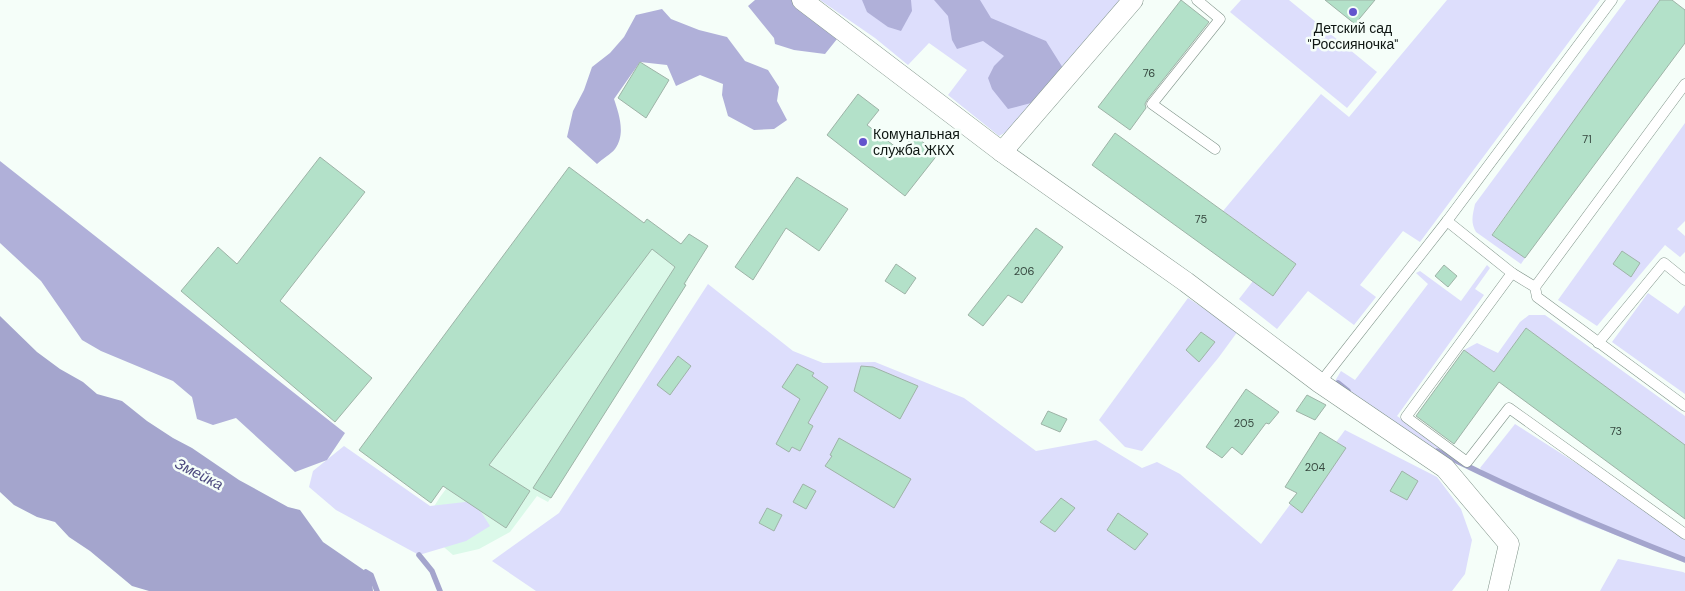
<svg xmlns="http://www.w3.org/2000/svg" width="1685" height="591" font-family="'DM Sans',sans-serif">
<rect width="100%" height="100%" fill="#f5fef9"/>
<path fill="#dbf9e9" d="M647,219L681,244L689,234L708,246L692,269L684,289L548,502L537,496L510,532L479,549L453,555L421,527L440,497Z"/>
<g fill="#dddefc">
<path d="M820,0H1127L1019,125L999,136L948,95L967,70L929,43L908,65L875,38Z"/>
<path d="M1241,0H1289L1377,72L1347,108L1230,12Z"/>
<path d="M1447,0H1600L1420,242L1403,231L1360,285L1376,297L1354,325L1308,291L1277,329L1239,299L1253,281L1273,296L1296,264L1223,211L1321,94L1349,117Z"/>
<path d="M1626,0H1661L1492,234L1525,258L1521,264L1476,232C1470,222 1473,214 1475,204Z"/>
<path d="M1685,123V221L1677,229L1685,236V252L1680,257L1665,245L1597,326L1558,300Z"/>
<path d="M1487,265L1490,268L1475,289L1484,295L1397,416L1460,460L1431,452L1335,381L1341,371L1355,380L1428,284L1416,273L1420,271L1461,301Z"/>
<path d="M708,284L793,351L823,363L875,362L964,398L1036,451L1096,440L1142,468L1157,462L1180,474L1261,544L1345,430L1437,477L1461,509L1472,540L1465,574L1452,591H536L492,561L559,513Z"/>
<path d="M1648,293L1678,314L1685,305V394L1612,342Z"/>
<path d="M1188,298L1238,331L1219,357L1142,451L1125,447L1099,420Z"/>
<path d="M1529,315H1545L1685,416V445L1526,328L1494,372L1464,350L1477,343L1498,353L1520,322Z"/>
<path d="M1515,424L1601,479L1685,540V562L1580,521L1491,481L1480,468Z"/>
<path d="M344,446L430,506L474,501L490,526L466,541L419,555L336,510L309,487L313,471Z"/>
<path d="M1618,559L1683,572L1685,573V591H1600Z"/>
</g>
<g fill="#b0b0d9">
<path d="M755,0H793L837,39L825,54L794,50L775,44L774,38L748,6Z"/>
<path d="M862,0H911L912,11L901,31L888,27L867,12Z"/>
<path d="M934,0H980L991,18L1046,41L1063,68L1031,103L1008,109L992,89L988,78L994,66L1004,56L983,41L957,49L952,40L948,16Z"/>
<path d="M662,9L671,19L699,30L727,37L745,61L768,70L779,87L777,101L787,120L774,129L754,130L728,116L722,95L723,84L700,75L676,86L667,65L640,62L614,99C619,114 626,134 615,149C611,154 602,159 597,164L567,137L573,111L584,90L592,67L610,53L624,37L636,15Z"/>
<path d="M0,161L345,433L327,460L295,472L236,418L213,425L197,419L192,397L173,381L101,351L82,340L41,281L0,243Z"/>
</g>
<path fill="#a4a5cd" d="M0,316L37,352L60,369L83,382L97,394L122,401L147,421L173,438L192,448L239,480L288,507L300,510L323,542L371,575L373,591H149L132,586L90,551L69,537L55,522L37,517L14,505L0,492Z"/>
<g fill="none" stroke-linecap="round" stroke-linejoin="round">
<g stroke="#a4a5cd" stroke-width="5.5">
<path d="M1338,383L1348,391"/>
<path d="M1437,451C1517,492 1601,527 1685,560"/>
<path d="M419,555L432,571L440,591"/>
<path d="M366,572L371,575L377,591"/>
</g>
</g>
<g fill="#b3e1c9" stroke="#9eb3a7">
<path d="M1181,0L1209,22L1147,100L1145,104L1146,108L1130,130L1098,107Z"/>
<path d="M1325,0H1375L1355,24Z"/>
<path d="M1660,0H1672L1685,10V43L1525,258L1492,235Z"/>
<path d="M640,62L669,80L646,118L618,98Z"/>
<path d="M858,94L879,110L867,125L901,151L914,135L938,154L905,196L827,135Z"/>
<path d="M1115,133L1296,264L1273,296L1092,165Z"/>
<path d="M320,157L365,192L280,301L372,378L335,422L181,291L218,247L237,264Z"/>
<path d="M569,167L644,223L647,219L681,244L689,234L708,246L684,284L686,285L551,498L533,488L675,267L652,249L489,465L530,491L506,528L443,486L431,503L359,450Z"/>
<path d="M797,177L848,209L819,251L786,228L753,280L735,267Z"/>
<path d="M1036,228L1063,247L1022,303L1008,295L983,326L968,315Z"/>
<path d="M1622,251L1640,263L1631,277L1613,264Z"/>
<path d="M896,264L916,278L905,294L885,281Z"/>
<path d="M1444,265L1457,276L1448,287L1435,276Z"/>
<path d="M1526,328L1685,445V519L1499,382L1454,444L1416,416L1464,350L1494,372Z"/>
<path d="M1201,332L1215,342L1199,362L1186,350Z"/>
<path d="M678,356L691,366L670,395L657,385Z"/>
<path d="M797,364L814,373L812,376L828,387L808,423L813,426L800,451L792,447L789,452L776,444L800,399L782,387Z"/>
<path d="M861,366L873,367L918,386L900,419L854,391Z"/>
<path d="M1246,389L1279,412L1269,424L1266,423L1242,455L1232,447L1222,458L1206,447Z"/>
<path d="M1307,395L1326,405L1315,420L1296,411Z"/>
<path d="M1048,411L1067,419L1060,432L1041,424Z"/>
<path d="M1320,432L1346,448L1302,513L1289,503L1297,493L1285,487Z"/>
<path d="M839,438L911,479L894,508L825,466L832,456L830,455Z"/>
<path d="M1402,471L1418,481L1407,500L1390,491Z"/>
<path d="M803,484L816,491L806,509L793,502Z"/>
<path d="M1061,498L1075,508L1055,532L1040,522Z"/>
<path d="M767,508L782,515L774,531L759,523Z"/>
<path d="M1118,513L1148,534L1135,550L1107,530Z"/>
</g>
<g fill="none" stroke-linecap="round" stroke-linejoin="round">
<g stroke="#80948a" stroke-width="11">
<g id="lane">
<path d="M1197,0L1220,19L1152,104L1215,149"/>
<path d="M1685,84L1535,287L1512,273L1406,417L1467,462L1509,408L1685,534"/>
<path d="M1447,221L1512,273"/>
<path d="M1535,287L1537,297L1685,406"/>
<path d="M1598,343L1664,263L1685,280"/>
<path d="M1320,383L1447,221L1612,0"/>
</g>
</g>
<g stroke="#80948a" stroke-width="21">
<g id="street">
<path d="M802,0L1002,152L1186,282L1320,383L1445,468L1509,544L1498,591"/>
<path d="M1002,152L1133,0"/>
</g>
</g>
<use href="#lane" stroke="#fff" stroke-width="10"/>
<use href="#street" stroke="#fff" stroke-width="20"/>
</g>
<g fill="#6354cd" stroke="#f5fef9" stroke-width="2">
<circle cx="1353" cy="12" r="5"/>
<circle cx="863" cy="142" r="5"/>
</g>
<g text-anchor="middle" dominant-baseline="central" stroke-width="5" stroke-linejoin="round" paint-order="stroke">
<g font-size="11" fill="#374940">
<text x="1149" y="73">76</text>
<text x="1587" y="139">71</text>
<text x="1201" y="219">75</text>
<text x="1024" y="271">206</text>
<text x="1244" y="423">205</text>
<text x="1616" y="431">73</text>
<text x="1315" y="467">204</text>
</g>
<g font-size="14" fill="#0e1612" stroke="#f5fef9">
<text x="1353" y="28">Детский сад<tspan x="1353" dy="16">"Россияночка"</tspan></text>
<text x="873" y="134" text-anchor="start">Комунальная<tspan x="873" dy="16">служба ЖКХ</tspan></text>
</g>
<g font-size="15" font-style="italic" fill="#4b487e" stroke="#f5fef9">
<text transform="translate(199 474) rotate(27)">Змейка</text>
</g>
</g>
</svg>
